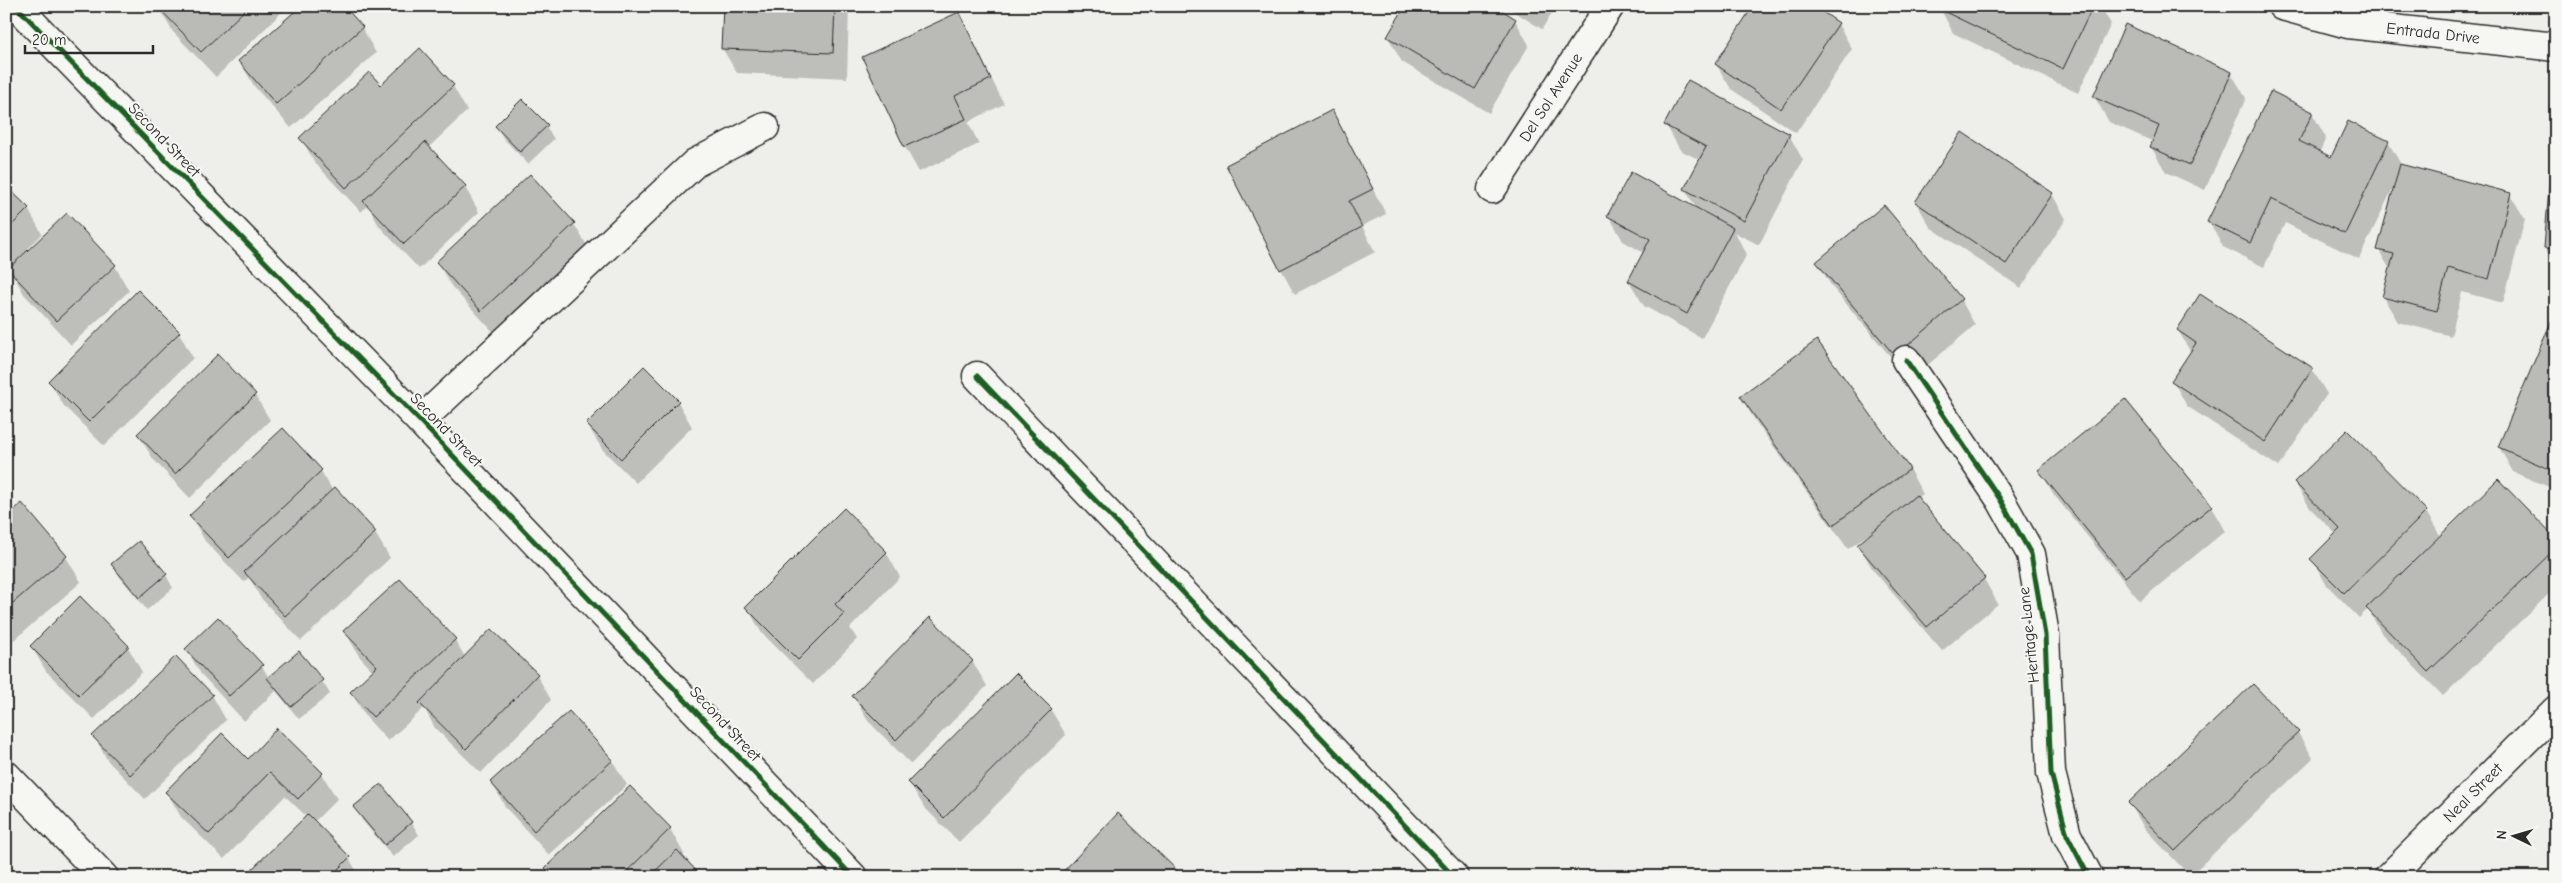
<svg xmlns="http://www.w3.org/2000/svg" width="2562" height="883" font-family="'Comic Neue',sans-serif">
<rect width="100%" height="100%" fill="#eeeeea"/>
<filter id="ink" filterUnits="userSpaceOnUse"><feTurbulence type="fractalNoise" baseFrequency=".02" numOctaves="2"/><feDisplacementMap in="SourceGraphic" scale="10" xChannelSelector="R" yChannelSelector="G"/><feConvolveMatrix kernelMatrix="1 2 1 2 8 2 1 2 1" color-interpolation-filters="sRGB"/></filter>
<g filter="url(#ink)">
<g fill="#0003">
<path d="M288,6L216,77L173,32L158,7Z"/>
<path d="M724,6H849L847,78L737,73L722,48Z"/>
<path d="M1505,6H1556L1542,29Z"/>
<path d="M1888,6H1896L1894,10Z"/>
<path d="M1939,6H2100L2111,24L2078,93L1953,33Z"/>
<path d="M959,13L1004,104L968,122L979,144L919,172L905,147L863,58Z"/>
<path d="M1515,20L1529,45L1489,113L1402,62L1388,37Z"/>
<path d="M1838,24L1852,49L1796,133L1731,89L1716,64Z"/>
<path d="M362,28L376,53L291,128L254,86L240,61Z"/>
<path d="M2231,73L2246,98L2205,190L2166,172L2151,147L2154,142L2109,122L2094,96Z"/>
<path d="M453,86L467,111L428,148L465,187L479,212L419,269L379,226L368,205L361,212L315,163L301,138L381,87Z"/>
<path d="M1332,112L1386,214L1362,226L1375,252L1295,294L1281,269Z"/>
<path d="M2312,113L2326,138L2319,153L2331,159L2349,123L2388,142L2402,166L2510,194L2525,219L2503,303L2462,292L2451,336L2398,322L2383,297L2391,271L2378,249L2393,188L2359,259L2285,223L2264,267L2223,247L2209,222Z"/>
<path d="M1666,125L1789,135L1803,160L1759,245L1734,232L1747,254L1702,338L1644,306L1629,281L1644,253L1623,241L1609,216L1697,210L1685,189L1700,160L1680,150Z"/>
<path d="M496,126H546L554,139L528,164L504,139Z"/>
<path d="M2556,143V266L2545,248Z"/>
<path d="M530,176L574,224L589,249L496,335L452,287L437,262Z"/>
<path d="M6,188L28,209L42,234L27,249L29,251L115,266L129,291L71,345L24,294L9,268L6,271Z"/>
<path d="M2052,194L2066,219L2021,288L1930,227L1916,202Z"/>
<path d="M1817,262L1961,300L1975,325L1910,380L1832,287Z"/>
<path d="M2556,313V490L2513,472L2499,447Z"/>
<path d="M2178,330L2312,369L2327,394L2279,467L2187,406L2173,381L2191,353Z"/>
<path d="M179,333L193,358L104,446L64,406L49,381Z"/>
<path d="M218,356L255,395L270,420L190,498L153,459L138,434Z"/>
<path d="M1741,397L1909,469L1923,494L1917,498L1984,579L1998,604L1942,651L1873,570L1859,545L1870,535L1869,534L1848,549L1756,422Z"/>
<path d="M678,402L692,427L636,483L602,449L587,424Z"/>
<path d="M2040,470L2211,507L2225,531L2140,601L2054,495Z"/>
<path d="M321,471L333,491L335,489L375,533L390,558L301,641L260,597L249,577L244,582L205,541L191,516Z"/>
<path d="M2295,483L2426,512L2441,537L2556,541V587L2443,696L2382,634L2368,609L2359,618L2326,584L2312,559L2336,534L2310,508Z"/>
<path d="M22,505L66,557L81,582L7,646L6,518Z"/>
<path d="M139,542L166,575L173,588L147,610L120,577L112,565Z"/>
<path d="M886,552L900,577L850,628L857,639L813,684L761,632L747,607Z"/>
<path d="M400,581L455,640L465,657L537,675L551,700L481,773L435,728L424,708L388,741L366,717L351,692L373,671L359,656L345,631Z"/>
<path d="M31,646L128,647L142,672L94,719L46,671Z"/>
<path d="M186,649L262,666L269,678L299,653L322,681L330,694L299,719L276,691L244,721L201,674Z"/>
<path d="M972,661L987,686L911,764L868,721L853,696Z"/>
<path d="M1016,675L1051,710L1066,735L959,842L924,807L909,782Z"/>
<path d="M2253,685L2298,733L2313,758L2190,876L2144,828L2130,803Z"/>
<path d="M212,695L226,720L145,799L108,761L94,736Z"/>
<path d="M612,760L627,785L549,855L506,808L492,783Z"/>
<path d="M248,761L322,774L337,799L314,822L349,858L360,877H246L307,817L285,796L224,859L181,817L167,792Z"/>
<path d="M355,807L411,822L419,835L393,857L362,820Z"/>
<path d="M670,829L684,854L682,857L700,877H551L546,868Z"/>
</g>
<g fill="#babab7" stroke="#2b2b2b">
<path d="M157,6H249L201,52Z"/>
<path d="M301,6H344L363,27L276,104L238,61Z"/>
<path d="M723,6H835L833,53L721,49Z"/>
<path d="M1405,6H1495L1516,19L1475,89L1387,37Z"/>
<path d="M1753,6H1814L1839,23L1781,109L1715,64Z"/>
<path d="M1938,6H2093L2063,69L1937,8Z"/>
<path d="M959,12L991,79L955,96L966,119L904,147L862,57Z"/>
<path d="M2125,24L2232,72L2190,165L2150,147L2159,126L2093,97Z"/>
<path d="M420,48L454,85L346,188L299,138L369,72L381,85Z"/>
<path d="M1688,80L1790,134L1744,221L1684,189L1706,147L1664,125Z"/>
<path d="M2271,91L2313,112L2299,141L2331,157L2348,121L2389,141L2345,234L2271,199L2250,243L2207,222Z"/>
<path d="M522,99L548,125L520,152L495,126Z"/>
<path d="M1332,110L1373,189L1349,201L1362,227L1280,270L1226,165Z"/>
<path d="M1962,132L2053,193L2006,264L1915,202Z"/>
<path d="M2553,141L2556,142V249L2544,248Z"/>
<path d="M425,142L466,186L404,244L363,201Z"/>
<path d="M2400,164L2511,193L2489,279L2448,268L2437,311L2382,297L2394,254L2377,250Z"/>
<path d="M1631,172L1733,228L1687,314L1628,281L1650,239L1607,216Z"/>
<path d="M530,174L575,223L481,311L436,262Z"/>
<path d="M6,186L29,208L6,231Z"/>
<path d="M1884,205L1962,299L1895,356L1816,262Z"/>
<path d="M67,213L116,265L56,321L8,269Z"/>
<path d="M138,290L180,332L89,422L48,381Z"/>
<path d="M2200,294L2313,368L2265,442L2171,381L2196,343L2177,330Z"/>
<path d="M2556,310V472L2498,447Z"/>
<path d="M1817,340L1910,469L1833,525L1740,396Z"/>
<path d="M218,354L256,394L175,474L137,434Z"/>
<path d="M644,366L679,401L621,459L586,424Z"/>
<path d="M2125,399L2212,506L2125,577L2038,470Z"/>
<path d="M283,428L322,470L229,558L189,516Z"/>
<path d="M2347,430L2427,511L2344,593L2310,559L2340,529L2294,482Z"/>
<path d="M2498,479L2556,539V548L2428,672L2366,608Z"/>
<path d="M335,487L376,532L285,616L244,572Z"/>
<path d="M1916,495L1985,578L1927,627L1857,545Z"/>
<path d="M22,503L67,556L6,609V517Z"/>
<path d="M844,508L887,552L835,604L844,614L798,660L745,607Z"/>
<path d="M139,541L167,574L139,598L111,564Z"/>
<path d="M400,579L456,639L373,717L350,692L377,666L343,631Z"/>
<path d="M80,596L129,646L79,695L30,646Z"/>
<path d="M218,617L263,665L229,696L185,649Z"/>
<path d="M930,617L973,661L896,740L852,696Z"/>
<path d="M491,629L538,674L466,749L419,703Z"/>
<path d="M299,651L323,680L291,707L267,678Z"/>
<path d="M176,656L213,695L130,775L92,736Z"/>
<path d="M1016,673L1052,709L944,818L908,782Z"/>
<path d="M2253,684L2299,732L2175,851L2128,803Z"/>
<path d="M569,711L613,760L534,831L490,782Z"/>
<path d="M277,728L323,773L298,799L270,772L209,834L165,792L222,733L248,759Z"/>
<path d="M381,784L412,822L385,845L353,807Z"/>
<path d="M630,786L671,828L621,877H553L545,868Z"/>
<path d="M1118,813L1184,877H1058Z"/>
<path d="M308,814L350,857L330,877H244Z"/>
<path d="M677,850L702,877H649Z"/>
</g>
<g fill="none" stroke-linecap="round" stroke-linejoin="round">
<g stroke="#2b2b2b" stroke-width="31">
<g id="minor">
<path d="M16,6L420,421L853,877"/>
<path id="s1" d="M2282,6L2348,24L2556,47"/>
<path id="s2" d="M1492,189L1610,6"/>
<path d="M1906,360L2000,499L2031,554L2045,635L2051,773L2067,835L2089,877"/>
<path d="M977,376L1454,877"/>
<path d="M420,421L695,163L765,127"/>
<path d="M6,775L104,877"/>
<path id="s3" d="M2389,877L2556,710"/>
</g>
</g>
<use href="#minor" stroke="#f6f6f2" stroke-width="28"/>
<g stroke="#f6f6f2" stroke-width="8">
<g id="cycleway">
<path d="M16,6L420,421L853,877"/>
<path d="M1906,360L2000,499L2031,554L2045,635L2051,773L2067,835L2089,877"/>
<path d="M977,376L1454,877"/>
</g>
</g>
<use href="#cycleway" stroke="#1b5e20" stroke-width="5"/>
</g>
</g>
<g text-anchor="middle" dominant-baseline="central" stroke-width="4.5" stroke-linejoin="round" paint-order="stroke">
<g font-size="16" fill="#2b2b2b" stroke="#f6f6f2">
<text stroke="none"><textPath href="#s1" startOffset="154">Entrada Drive</textPath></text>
<text stroke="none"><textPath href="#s2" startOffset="109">Del Sol Avenue</textPath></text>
<text transform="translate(164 140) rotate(46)">Second Street</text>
<text transform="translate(446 430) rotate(46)">Second Street</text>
<text transform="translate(2029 635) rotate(-96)">Heritage Lane</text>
<text transform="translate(725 724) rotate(47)">Second Street</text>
<text stroke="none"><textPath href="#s3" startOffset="119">Neal Street</textPath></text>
</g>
</g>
<rect width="2562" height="883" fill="none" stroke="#f6f6f2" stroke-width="25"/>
<rect x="12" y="12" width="2537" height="858" fill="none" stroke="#2b2b2b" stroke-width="2" filter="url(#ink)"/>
<g transform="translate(2514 836) rotate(275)" stroke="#f6f6f2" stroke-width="4" paint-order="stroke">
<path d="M0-4L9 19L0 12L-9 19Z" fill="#2b2b2b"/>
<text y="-8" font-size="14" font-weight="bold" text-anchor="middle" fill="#2b2b2b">N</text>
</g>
<path d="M25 45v8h128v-8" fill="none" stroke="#2b2b2b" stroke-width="2.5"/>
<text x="32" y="45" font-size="15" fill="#2b2b2b" stroke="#f6f6f2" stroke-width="4" paint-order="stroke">20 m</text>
</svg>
